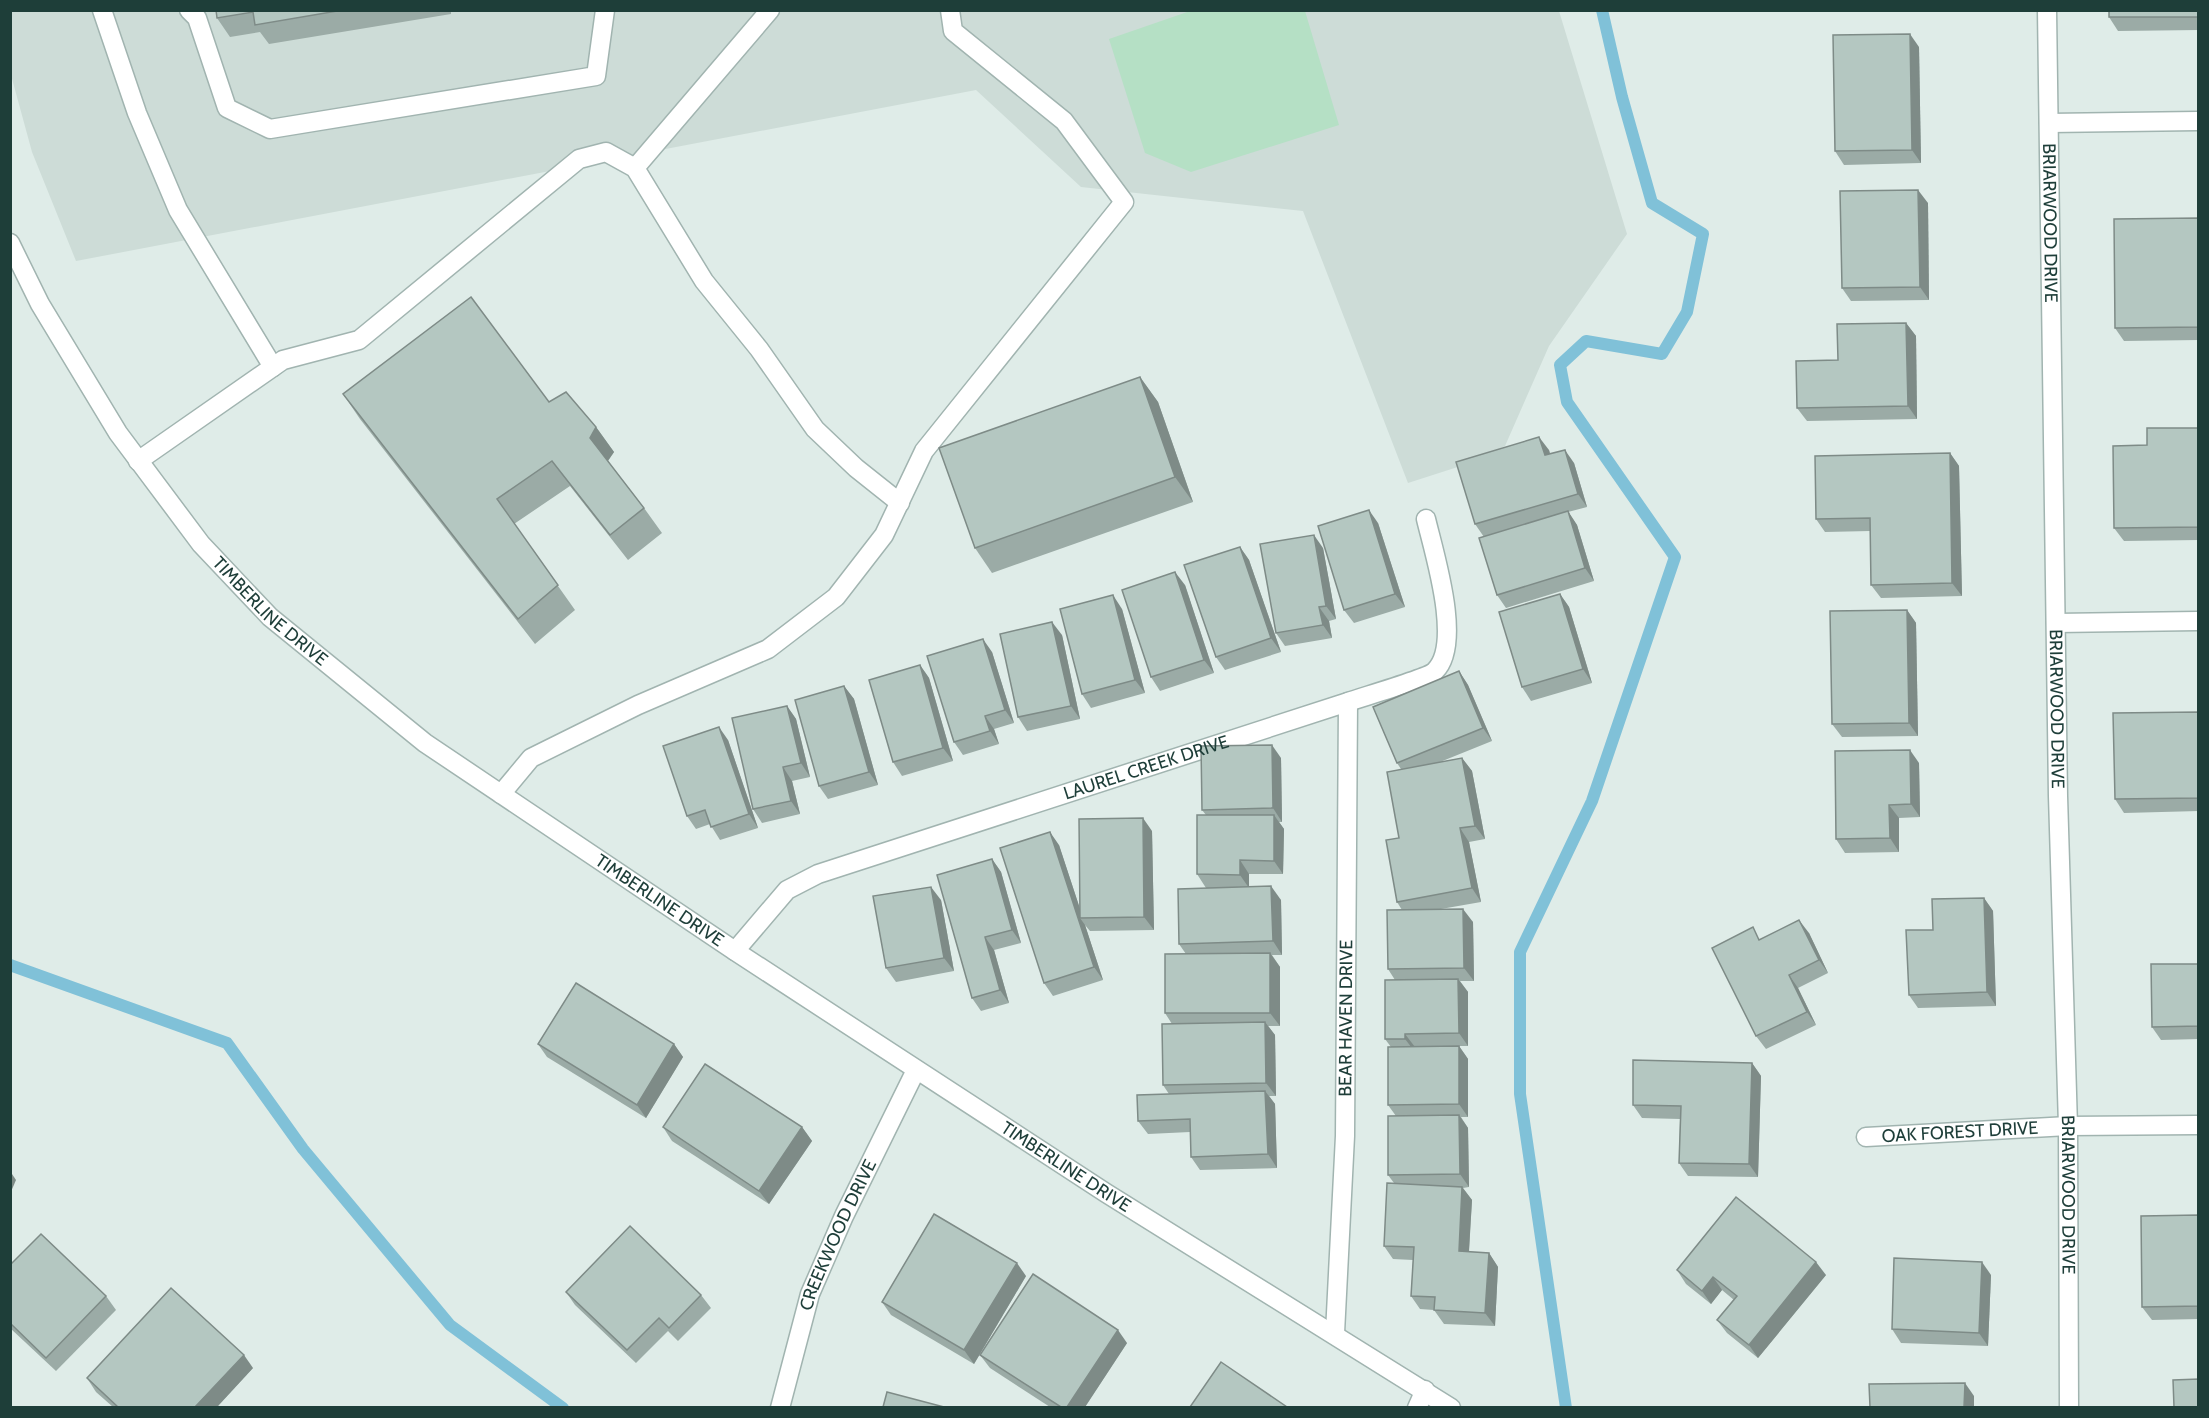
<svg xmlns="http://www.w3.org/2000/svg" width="2209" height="1418" font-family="Cabin,sans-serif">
<rect width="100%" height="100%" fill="#dfece8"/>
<path fill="#cddcd7" d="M10,11H1559L1627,234L1549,346L1505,446L1467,464L1408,483L1303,211L1081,187L976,90L76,261L32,152L11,75Z"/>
<path fill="#b5e0c5" d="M1193,10L1305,11L1339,125L1191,172L1145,153L1109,39Z"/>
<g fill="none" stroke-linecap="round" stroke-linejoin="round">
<g stroke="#80c1d8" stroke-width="12">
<path d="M10,965L227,1043L303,1149L450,1325L563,1408"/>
<path d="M1566,1408L1520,1094V952L1592,801L1675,557L1567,402L1560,365L1586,341L1662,354L1687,312L1703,234L1652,203L1622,97L1602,10"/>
</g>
<g stroke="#a1b4b0" stroke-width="21">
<g id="minor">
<path d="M102,10L137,113L178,210L273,367"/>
<path d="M189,10L197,18L227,108L270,129L596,76L605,10"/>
<path id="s1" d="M2047,10L2058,796L2068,1126L2069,1408"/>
<path d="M2049,123L2198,121"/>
<path d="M635,168L770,10"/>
<path id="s2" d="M10,243L40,304L118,433L201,544L270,617L425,743L735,951L1106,1193L1451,1408"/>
<path d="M138,461L283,360L359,340L579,159L606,152L635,168L704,281L759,349L815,429L856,468L900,503"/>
<path d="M2056,623L2198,621"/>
<path d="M501,794L531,758L638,705L768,649L836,597L884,535L924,451L1124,202L1064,121L953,31L950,10"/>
<path id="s3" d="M735,951L787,890L818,874L1348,702C1362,697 1428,678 1435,671C1463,644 1434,553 1426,519"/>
<path id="s4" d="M1866,1137L2068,1126L2198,1125"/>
<path id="s5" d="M1335,1333L1345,1136L1348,702"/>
<path id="s6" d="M780,1408L810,1294L844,1216L916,1070"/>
<path d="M1417,1408L1425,1390"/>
</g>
</g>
<use href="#minor" stroke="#fff" stroke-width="18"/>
</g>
<g fill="#9baba6">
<path d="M216,10H451V14L269,44L260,32L230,37L217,18Z"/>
<path d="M2199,10V30L2118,31L2109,17Z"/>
<path d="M1919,47L1921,163L1844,165L1835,151Z"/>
<path d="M1928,203L1929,300L1851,301L1842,288Z"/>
<path d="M2199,218V340L2124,341L2115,328Z"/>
<path d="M1906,323L1916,336L1917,419L1807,421L1797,408Z"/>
<path d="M1140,377L1158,402L1193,502L992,573L975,548Z"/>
<path d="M343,394L549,402L596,427L614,452L608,461L644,508L662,533L628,560L570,486L514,524L575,610L535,644L360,419Z"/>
<path d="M2199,428V540L2124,541L2114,528L2147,445Z"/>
<path d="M1549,450L1550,454L1574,463L1587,507L1568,512L1577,525L1594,581L1506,608L1497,595L1484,537L1475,524Z"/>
<path d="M1950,453L1959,466L1962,596L1881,598L1871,585L1870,531L1825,532L1816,519Z"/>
<path d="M1378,523L1405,607L1354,623L1344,610Z"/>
<path d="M1240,547L1249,560L1281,652L1225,670L1216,657Z"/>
<path d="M1323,548L1336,619L1329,621L1332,638L1285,646L1276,633Z"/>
<path d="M1185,585L1214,673L1160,691L1151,677Z"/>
<path d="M1560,594L1569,607L1592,683L1531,701L1522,687Z"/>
<path d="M1122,609L1145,693L1091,708L1082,694Z"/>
<path d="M1907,610L1916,623L1918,736L1842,737L1832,724Z"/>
<path d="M1062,635L1080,719L1027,731L1018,717Z"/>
<path d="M992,652L1014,723L994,729L999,744L963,755L954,742Z"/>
<path d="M920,665L929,678L953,761L902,776L893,762Z"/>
<path d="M1459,671L1468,685L1492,741L1440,762L1462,758L1472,771L1485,839L1469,842L1481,902L1441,909L1473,922L1474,981H1460L1468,992V1046H1459L1468,1059V1117H1461L1468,1128L1469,1187L1463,1188L1472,1200L1469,1252L1489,1253L1498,1267L1495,1326L1444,1324L1434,1310L1420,1309L1411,1296L1413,1260L1393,1259L1384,1246L1394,1183L1388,1175L1396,1116L1388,1105L1391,1047L1385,1039L1395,980L1388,969L1402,910L1397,902L1401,769L1397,763Z"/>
<path d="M844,686L854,699L878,785L828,799L819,786Z"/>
<path d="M787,706L796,719L810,777L792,781L800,814L762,823L753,809Z"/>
<path d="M2199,712V811L2124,813L2115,799Z"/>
<path d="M728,740L758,828L720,840L710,824L696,829L687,816Z"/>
<path d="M1281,758L1282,822H1279L1284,829L1283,874H1249V887L1281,900L1282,955H1272L1280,967V1026H1268L1275,1035L1276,1096H1269L1275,1104L1277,1168L1200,1170L1191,1157L1190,1132L1148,1134L1138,1121L1169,1094L1163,1085L1172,1024L1165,1013L1186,954L1179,944L1221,888H1206L1197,874L1206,815L1202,810Z"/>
<path d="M1919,763L1920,817L1899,818V852L1845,853L1836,839Z"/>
<path d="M1152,831L1154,930L1090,931L1085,925L1103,980L1053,996L1044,983L1059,845L1080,909Z"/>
<path d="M992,859L1001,872L1021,943L994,950L1009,1003L981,1011L972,998Z"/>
<path d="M1984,898L1993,911L1996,1006L1918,1008L1909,995L1933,930Z"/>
<path d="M941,900L954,971L896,982L886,968Z"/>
<path d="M1809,933L1828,973L1798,988L1816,1025L1766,1049L1756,1036L1761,939Z"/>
<path d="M2199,964V1039L2161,1040L2152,1027Z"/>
<path d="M538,1044H674L683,1057L646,1118L547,1057Z"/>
<path d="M1752,1063L1761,1076L1758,1177L1688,1176L1679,1163L1680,1119L1642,1118L1633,1105Z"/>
<path d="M663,1127H802L812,1141L769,1204L672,1141Z"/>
<path d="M2199,1215V1319L2152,1320L2142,1307Z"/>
<path d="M10,1265L106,1296L116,1310L56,1371L10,1328Z"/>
<path d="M1677,1270L1826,1275L1758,1358L1727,1333L1717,1320L1734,1300L1722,1290L1711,1304L1686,1284Z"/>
<path d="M1991,1275L1988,1346L1901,1343L1892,1329Z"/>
<path d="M1026,1276L974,1364L891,1315L882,1302Z"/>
<path d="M566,1292L701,1295L711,1308L678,1341L668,1331L636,1363L575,1305Z"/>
<path d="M1127,1343L1085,1407H1050L990,1368L980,1355Z"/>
<path d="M253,1368L217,1407H113L96,1392L87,1378Z"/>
</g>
<g fill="#7e8b87">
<path d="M1910,34L1919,47L1921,163L1912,150Z"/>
<path d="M1918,190L1928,203L1929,300L1920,287Z"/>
<path d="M1906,323L1916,336L1917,419L1908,406Z"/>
<path d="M1140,377L1158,402L1193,502L1175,477Z"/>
<path d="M596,427L614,452L607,462L590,438Z"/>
<path d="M1539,437L1549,450L1554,469L1545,455Z"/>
<path d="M1565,450L1574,463L1587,507L1578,494Z"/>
<path d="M1950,453L1959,466L1962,596L1952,583Z"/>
<path d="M1369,510L1378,523L1405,607L1395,594Z"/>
<path d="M1568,511L1577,525L1594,581L1585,568Z"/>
<path d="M1314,535L1323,548L1336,619L1326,606Z"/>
<path d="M1240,547L1249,560L1281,652L1271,638Z"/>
<path d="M1175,572L1185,585L1214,673L1204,660Z"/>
<path d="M1560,594L1569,607L1592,683L1583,669Z"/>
<path d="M1113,595L1122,609L1145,693L1135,680Z"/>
<path d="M1319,607L1329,621L1332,638L1323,625Z"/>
<path d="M1907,610L1916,623L1918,736L1909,723Z"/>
<path d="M1052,622L1062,635L1080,719L1071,706Z"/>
<path d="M983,639L992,652L1014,723L1005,710Z"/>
<path d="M920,665L929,678L953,761L943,748Z"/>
<path d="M1459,671L1468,685L1492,741L1483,728Z"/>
<path d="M844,686L854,699L878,785L869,772Z"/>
<path d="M787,706L796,719L810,777L801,763Z"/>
<path d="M985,716L994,729L999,744L990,731Z"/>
<path d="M719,727L728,740L758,828L749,814Z"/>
<path d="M1272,745L1281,758L1282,822L1273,808Z"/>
<path d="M1910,750L1919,763L1920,817L1911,804Z"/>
<path d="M1462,758L1472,771L1485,839L1475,826Z"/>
<path d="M783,767L792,781L800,814L791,801Z"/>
<path d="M1889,805L1899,818V852L1890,838Z"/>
<path d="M1274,815L1284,829L1283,874L1274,861Z"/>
<path d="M1143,818L1152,831L1154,930L1144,917Z"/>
<path d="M1460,828L1469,842L1481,902L1472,888Z"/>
<path d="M1050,832L1059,845L1083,918H1080L1085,925L1103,980L1094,967Z"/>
<path d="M992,859L1001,872L1021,943L1012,930Z"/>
<path d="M1240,860L1249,874V888L1240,875Z"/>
<path d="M1271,886L1281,900L1282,955L1273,941Z"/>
<path d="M931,887L941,900L954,971L944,958Z"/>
<path d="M1984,898L1993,911L1996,1006L1987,992Z"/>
<path d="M1463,909L1473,922L1474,981L1464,968Z"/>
<path d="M1799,920L1809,933L1828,973L1819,960Z"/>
<path d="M985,937L994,950L1009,1003L1000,990Z"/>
<path d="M1270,953L1280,967V1026L1270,1013Z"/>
<path d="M1789,975L1798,988L1816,1025L1807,1012Z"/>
<path d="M1458,979L1468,992V1046L1459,1033Z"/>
<path d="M1265,1022L1275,1035L1276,1096L1266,1083Z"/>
<path d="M1405,1034L1415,1047V1052L1405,1039Z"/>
<path d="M674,1044L683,1057L646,1118L637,1105Z"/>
<path d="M1459,1046L1468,1059V1117L1459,1104Z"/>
<path d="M1752,1063L1761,1076L1758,1177L1749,1164Z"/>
<path d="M1265,1091L1275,1104L1277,1168L1268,1154Z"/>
<path d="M1459,1115L1468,1128L1469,1187L1460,1174Z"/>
<path d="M802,1127L812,1141L769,1204L759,1191Z"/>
<path d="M10,1171L16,1180L10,1194Z"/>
<path d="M1462,1187L1472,1200L1468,1265L1459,1251Z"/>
<path d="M1489,1253L1498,1267L1495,1326L1485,1313Z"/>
<path d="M1816,1262L1826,1275L1758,1358L1749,1345Z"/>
<path d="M1982,1262L1991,1275L1988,1346L1979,1333Z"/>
<path d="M1017,1263L1026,1276L974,1364L964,1350Z"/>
<path d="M1713,1277L1722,1290L1711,1304L1702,1291Z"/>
<path d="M1118,1330L1127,1343L1085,1407H1067Z"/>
<path d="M244,1355L253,1368L217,1407H195Z"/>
<path d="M1965,1383L1974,1396V1407H1964Z"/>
</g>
<g fill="#b4c7c1" stroke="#7e8b87" stroke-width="1.5">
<path d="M216,10H343L255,25L253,12L217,18Z"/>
<rect x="2109" y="10" width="90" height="7"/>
<path d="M1910,34L1912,150L1835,151L1833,35Z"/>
<path d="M1918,190L1920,287L1842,288L1840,191Z"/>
<path d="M2199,218V327L2115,328L2114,219Z"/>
<path d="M471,297L549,402L566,392L596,427L590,438L644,508L610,535L552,461L497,499L558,585L518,619L343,394Z"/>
<path d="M1906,323L1908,406L1797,408L1796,361L1838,360L1837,324Z"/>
<path d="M1140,377L1175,477L975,548L939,448Z"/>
<path d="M2147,428H2199V527L2114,528L2113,446L2147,445Z"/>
<path d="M1539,437L1545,455L1565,450L1578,494L1475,524L1456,462Z"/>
<path d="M1950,453L1952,583L1871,585L1870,518L1816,519L1815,456Z"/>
<path d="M1369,510L1395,594L1344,610L1318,526Z"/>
<path d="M1568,511L1585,568L1497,595L1479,538Z"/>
<path d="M1314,535L1326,606L1319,607L1323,625L1276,633L1260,544Z"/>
<path d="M1240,547L1271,638L1216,657L1184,565Z"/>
<path d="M1175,572L1204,660L1151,677L1122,590Z"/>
<path d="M1560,594L1583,669L1522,687L1499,612Z"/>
<path d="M1113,595L1135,680L1082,694L1060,609Z"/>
<path d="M1907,610L1909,723L1832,724L1830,611Z"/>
<path d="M1052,622L1071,706L1018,717L1000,634Z"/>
<path d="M983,639L1005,710L985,716L990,731L954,742L927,656Z"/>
<path d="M920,665L943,748L893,762L869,680Z"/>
<path d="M1459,671L1483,728L1397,763L1373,707Z"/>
<path d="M844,686L869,772L819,786L795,700Z"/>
<path d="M787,706L801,763L783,767L791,801L753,809L732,718Z"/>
<path d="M2199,712V798L2115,799L2113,713Z"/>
<path d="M719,727L749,814L711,827L705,810L687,816L663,746Z"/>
<path d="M1272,745L1273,808L1202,810L1201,746Z"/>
<path d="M1910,750L1911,804L1889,805L1890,838L1836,839L1835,751Z"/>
<path d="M1462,758L1475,826L1460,828L1472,888L1397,902L1386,840L1399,838L1387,772Z"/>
<path d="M1197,815H1274V861L1240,860V875L1197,874Z"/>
<path d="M1143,818L1144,917L1080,918L1079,819Z"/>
<path d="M1050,832L1094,967L1044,983L1000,848Z"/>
<path d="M992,859L1012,930L985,937L1000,990L972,998L937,875Z"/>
<path d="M1271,886L1273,941L1179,944L1178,889Z"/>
<path d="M931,887L944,958L886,968L873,896Z"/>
<path d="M1984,898L1987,992L1909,995L1906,930H1933L1932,899Z"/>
<path d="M1463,909L1464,968L1388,969L1387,910Z"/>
<path d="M1799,920L1819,960L1789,975L1807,1012L1756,1036L1712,948L1753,927L1759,940Z"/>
<path d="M1270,953V1013H1165V954Z"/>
<path d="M2151,964H2199V1026L2152,1027Z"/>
<path d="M1458,979L1459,1033L1405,1034V1039H1385V980Z"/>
<path d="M576,983L674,1044L637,1105L538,1044Z"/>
<path d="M1265,1022L1266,1083L1163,1085L1162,1024Z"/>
<path d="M1459,1046V1104L1388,1105V1047Z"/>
<path d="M1633,1060L1752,1063L1749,1164L1679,1163L1681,1106L1633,1105Z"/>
<path d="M705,1064L802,1127L759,1191L663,1127Z"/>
<path d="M1265,1091L1268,1154L1191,1157L1190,1119L1138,1121L1137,1095Z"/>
<path d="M1459,1115L1460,1174L1388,1175V1116Z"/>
<path d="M1387,1183L1462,1187L1459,1251L1489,1253L1485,1313L1434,1310L1435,1297L1411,1296L1414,1247L1384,1246Z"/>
<path d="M1736,1197L1816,1262L1749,1345L1717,1320L1737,1296L1713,1277L1702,1291L1677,1270Z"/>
<path d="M934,1214L1017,1263L964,1350L882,1302Z"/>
<path d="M2199,1215V1306L2142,1307L2141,1216Z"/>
<path d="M630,1226L701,1295L669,1328L659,1318L627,1350L566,1292Z"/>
<path d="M41,1234L106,1296L46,1358L10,1323V1265Z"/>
<path d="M1894,1258L1982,1262L1979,1333L1892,1329Z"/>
<path d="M1033,1274L1118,1330L1067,1407H1061L980,1355Z"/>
<path d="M171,1288L244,1355L195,1407H118L87,1378Z"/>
<path d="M1221,1362L1287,1407H1190Z"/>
<path d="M2199,1379V1407H2174L2173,1380Z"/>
<path d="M1965,1383L1964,1407H1870L1869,1384Z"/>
<path d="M887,1392L944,1407H883Z"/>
</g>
<g text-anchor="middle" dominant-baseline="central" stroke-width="5" stroke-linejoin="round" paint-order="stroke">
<g font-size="18" fill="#1e3e39" stroke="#f0f8f5">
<text stroke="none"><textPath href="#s1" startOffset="213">BRIARWOOD DRIVE</textPath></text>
<text stroke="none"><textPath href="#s2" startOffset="454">TIMBERLINE DRIVE</textPath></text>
<text stroke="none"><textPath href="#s1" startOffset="699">BRIARWOOD DRIVE</textPath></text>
<text stroke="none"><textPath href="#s3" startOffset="460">LAUREL CREEK DRIVE</textPath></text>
<text stroke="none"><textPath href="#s2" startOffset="940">TIMBERLINE DRIVE</textPath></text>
<text stroke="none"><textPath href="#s5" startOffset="315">BEAR HAVEN DRIVE</textPath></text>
<text stroke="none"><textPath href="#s4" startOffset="94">OAK FOREST DRIVE</textPath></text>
<text stroke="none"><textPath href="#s2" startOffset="1426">TIMBERLINE DRIVE</textPath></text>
<text stroke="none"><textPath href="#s1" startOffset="1185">BRIARWOOD DRIVE</textPath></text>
<text stroke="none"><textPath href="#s6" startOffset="183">CREEKWOOD DRIVE</textPath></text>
</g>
</g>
<rect width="2209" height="1418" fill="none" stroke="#1e3e39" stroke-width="24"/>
</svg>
